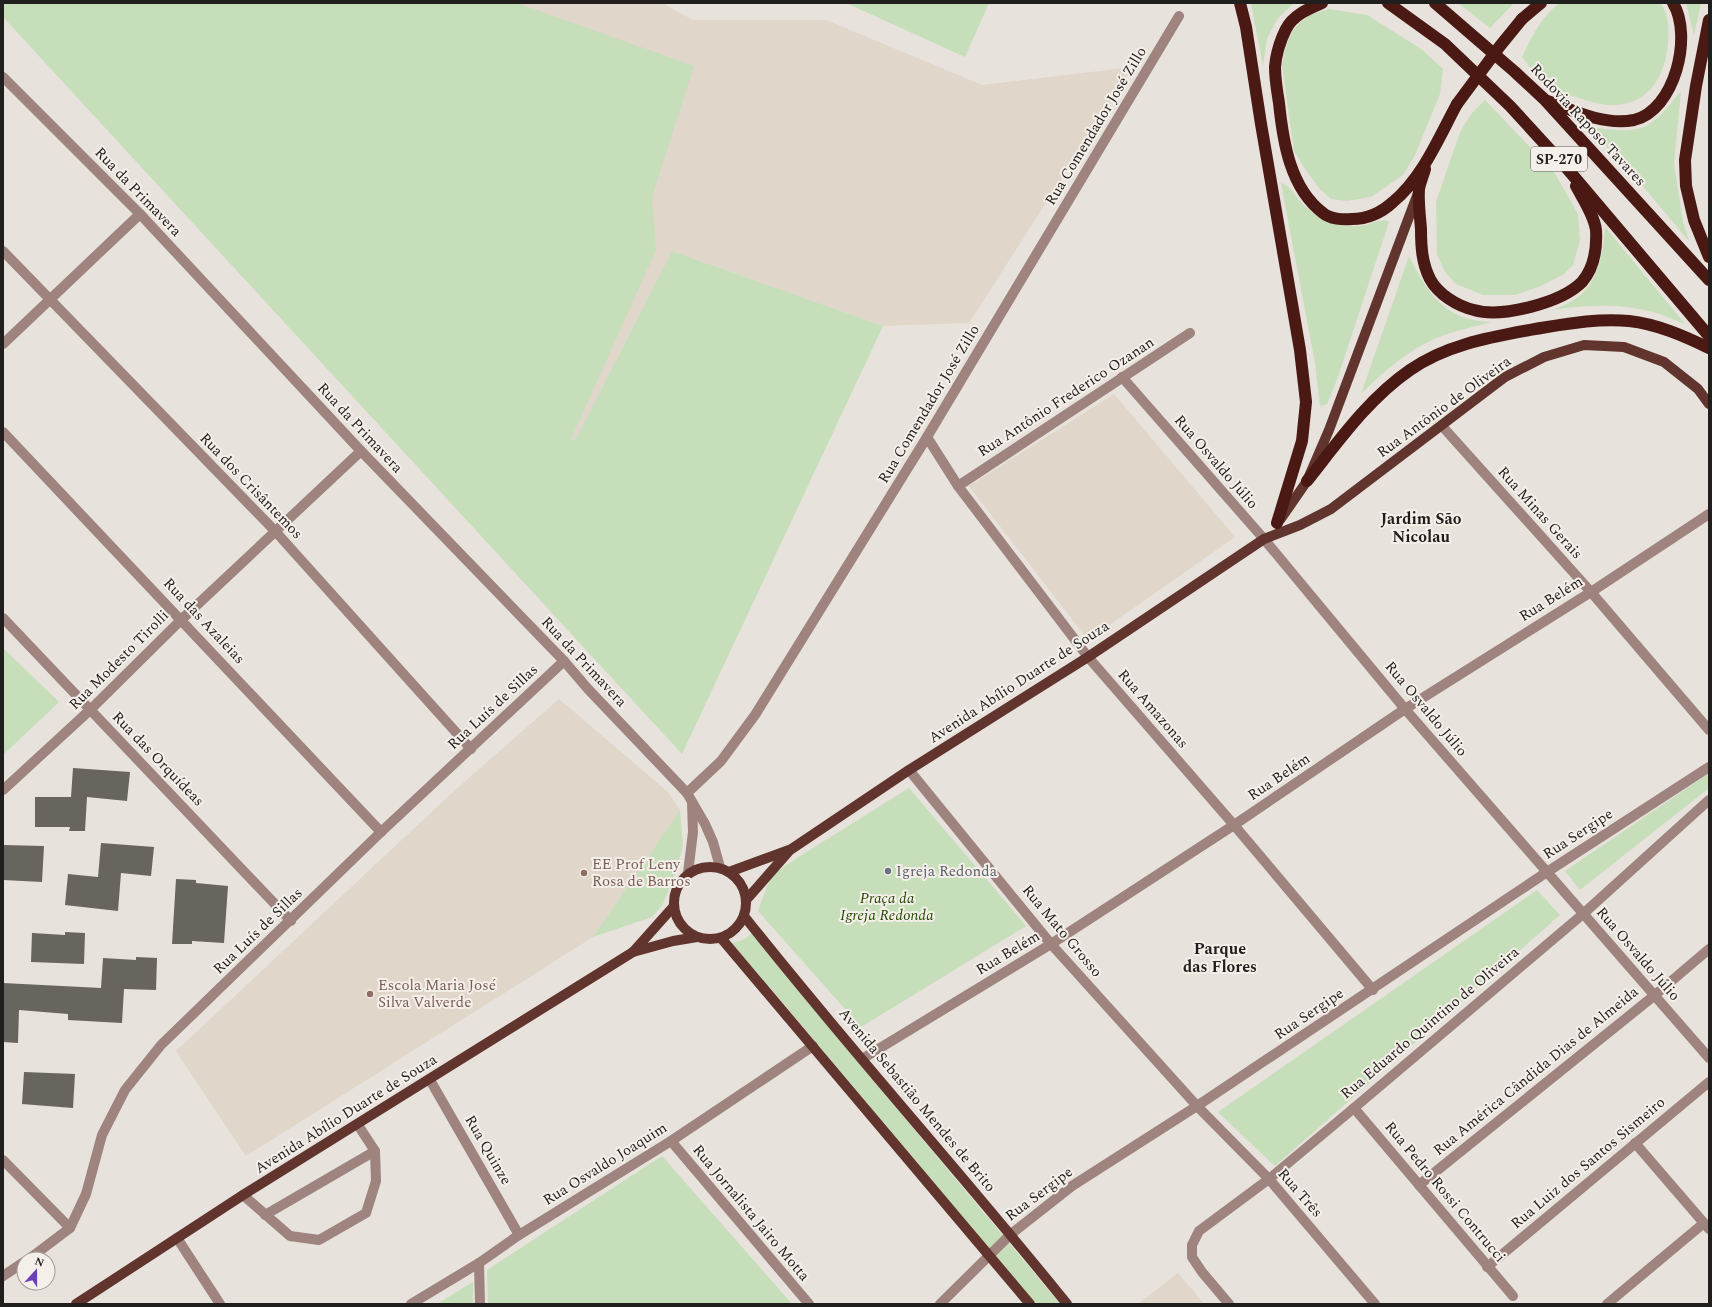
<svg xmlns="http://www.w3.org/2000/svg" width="1712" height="1307" font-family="Spectral,serif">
<rect width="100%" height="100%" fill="#e7e2dc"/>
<g fill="#e0d6ca">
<path d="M137,3H662L693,20H826L982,85L1133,67L969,323L883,326L672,251L575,441L388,315Z"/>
<path d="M1114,394L1235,537L1088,640L969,486Z"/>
<path d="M559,699L668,792L680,810L593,937L246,1156L176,1051L453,792Z"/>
<path d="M1178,1273L1204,1304H1138Z"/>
</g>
<g fill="#c6deba">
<path d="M3,3H517L694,66L652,197L656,250L571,439L575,441L672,251L883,326L682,754L3,17Z"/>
<path d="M846,3H989L965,57Z"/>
<path d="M1251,3H1294L1278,18L1267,38L1263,66Z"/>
<path d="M1458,3H1514L1490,28Z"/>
<path d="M1560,3L1661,4C1669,16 1669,29 1668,42C1666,74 1650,104 1615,105C1602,106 1589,101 1576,97C1568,95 1554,93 1547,88C1539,81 1529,66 1522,57C1531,38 1542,15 1560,3Z"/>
<path d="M1686,3H1701L1694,35Z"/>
<path d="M1329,9L1367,15L1421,49L1443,69L1440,94L1415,155L1403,175L1371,197L1347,201L1331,199L1319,188L1305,169L1294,151L1282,65L1286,45L1293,30L1302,21L1310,15Z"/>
<path d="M1681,91L1674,164L1683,222L1689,241L1647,191L1589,127C1606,129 1633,134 1648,125C1661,117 1671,103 1681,91Z"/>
<path d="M1485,100L1554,172L1578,214L1580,240L1573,265L1564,274L1541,286L1515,295H1483L1456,284L1445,272L1437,254L1436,202L1460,132L1471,114Z"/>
<path d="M1281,183C1290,185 1295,196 1301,202C1310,212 1321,220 1334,224C1344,226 1356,227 1365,225C1374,223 1381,218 1389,222L1338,377L1327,404L1320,406L1315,363Z"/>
<path d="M1605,227L1685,324C1674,320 1664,315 1653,312C1620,303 1585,305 1552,310C1558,308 1565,305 1572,301C1598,287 1603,254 1605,227Z"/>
<path d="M1409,256C1422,282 1438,312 1469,319C1476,321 1484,321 1491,322C1470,328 1446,332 1426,343C1401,356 1381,374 1361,394Z"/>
<path d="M3,648L59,702L3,755Z"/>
<path d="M1708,774L1709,788L1580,890L1565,871Z"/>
<path d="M909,788L1026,926L861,1027L758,911L767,886L775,873L797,858Z"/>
<path d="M680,810L683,846L675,874L663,904L652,917L593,937Z"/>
<path d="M1537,890L1560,915L1275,1166L1218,1112Z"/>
<path d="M752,932L856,1060L1060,1304H1036L773,991L731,943C739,942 748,939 752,932Z"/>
<path d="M662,1156L792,1304H488L487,1270Z"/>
<path d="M473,1282V1304H437Z"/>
</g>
<g fill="#68645e">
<path d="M73,768L130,772L127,801L87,797L85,831H69L70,827H35V797H71Z"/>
<path d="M101,843L154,847L151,876L121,873L118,911L65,905L68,874L98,877Z"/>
<path d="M3,845L44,846L42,882L3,880Z"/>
<path d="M176,879L196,880V883L228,886L224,943L192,941V944H172Z"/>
<path d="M65,932L85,933L84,964L31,962L32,933L65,935Z"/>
<path d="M136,957L157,958L156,990L124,989L122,1023L68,1020V1014L19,1010L18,1043L3,1042V983L101,988L103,958L136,960Z"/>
<path d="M24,1072L75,1074L73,1108L22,1104Z"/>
</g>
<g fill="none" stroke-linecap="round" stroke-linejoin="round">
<g stroke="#9e837e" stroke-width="10">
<path d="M3,77L140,214L361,451L564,661L588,689L687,793L705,824L713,842L720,867"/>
<path d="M3,251L275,531L471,749"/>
<path d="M3,344L140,214"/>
<path d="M1122,377L1264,539L1405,709L1709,1058"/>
<path d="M1442,426L1591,592L1709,730"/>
<path d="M3,432L381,832"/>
<path d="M927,437L958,486L1088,657L1234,825L1373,990"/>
<path d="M958,486L1190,333"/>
<path d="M3,618L291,921"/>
<path d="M909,770L1051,944L1197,1106L1269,1179L1375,1304"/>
<path d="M3,790L90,710L182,619L361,451"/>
<path d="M687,793L721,761L755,715L927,437L1179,16"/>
<path d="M688,873L693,832L692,803"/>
<path d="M862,1059L1051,944L1234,825L1405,709L1591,592L1709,514"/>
<path d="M430,1080L519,1235"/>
<path d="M1354,1108L1513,1296"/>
<path d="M671,1141L809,1304"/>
<path d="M1635,1143L1709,1229"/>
<path d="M3,1160L70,1228"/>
<path d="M1419,1185L1655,995L1709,949"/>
<path d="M243,1195L290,1236L319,1240L366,1213L376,1181L375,1151L358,1125"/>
<path d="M265,1215L375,1151"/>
<path d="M177,1238L220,1304"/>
<path d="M29,1259L70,1228L86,1194L102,1135L125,1090L161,1045L381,832L564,661"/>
<path d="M479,1263L480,1304"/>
<path d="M1487,1267L1709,1082"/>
<path d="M3,1276L24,1262"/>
<path d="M411,1304L479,1263L519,1235L671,1141L813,1046"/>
<path d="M940,1304L1011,1234L1072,1186L1197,1106L1547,872L1709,767"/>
<path d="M1229,1304L1202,1272L1192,1257V1245L1199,1231L1269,1179L1354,1108L1583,914L1709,800"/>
<path d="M1607,1304L1704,1223"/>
</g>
<g stroke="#61352e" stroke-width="10">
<path d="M1280,520L1307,481L1329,430L1418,193"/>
<circle cx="710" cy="903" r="36"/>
<path d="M729,872L789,850"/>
<path d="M747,899L790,850L909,770L1088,657L1264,539L1300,525L1331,509L1505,377L1544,357L1584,345L1624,347L1664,362L1698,389L1709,404"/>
<path d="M744,916C848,1048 962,1173 1067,1304"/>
<path d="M721,938L1030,1304"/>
<path d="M633,952L674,906"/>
<path d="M76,1304L243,1195L633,952L673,941L697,937"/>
</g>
<g stroke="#4a1913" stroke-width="12">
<path d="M1240,3L1246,27L1261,124L1300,350L1306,402L1302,441L1277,523"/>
<path d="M1322,3C1308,9 1293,15 1286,29C1280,41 1276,55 1275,67C1275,79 1277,91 1279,103C1283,142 1290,188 1323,213C1330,219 1343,220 1352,219C1368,219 1381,213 1393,202C1423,177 1439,137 1457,104"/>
<path d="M1388,3L1445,44L1510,106L1565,166L1709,336"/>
<path d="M1435,3L1515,72L1544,99L1709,280"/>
<path d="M1522,19L1541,3"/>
<path d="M1709,20L1696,86L1685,160L1686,186L1694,220L1709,257"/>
<path d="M1548,101C1574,111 1605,126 1634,120C1675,110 1693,36 1673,3"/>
<path d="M1425,169C1423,176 1420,183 1419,189C1418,202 1420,216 1421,229C1421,247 1422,263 1430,279C1438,294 1457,306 1474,310C1502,318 1561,303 1582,282C1594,268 1597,248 1596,230C1594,215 1583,199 1576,186"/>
<path d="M1307,481C1338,442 1368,399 1410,370C1447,344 1492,337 1535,329C1566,324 1597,318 1629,321C1657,324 1684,336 1709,348"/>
</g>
<path stroke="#4a1913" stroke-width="12" d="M1457,104L1500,46L1522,19"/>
</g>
<circle fill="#6b7280" stroke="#f5efe9" stroke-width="1.5" cx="888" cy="871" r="4"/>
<g fill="#8d6e63" stroke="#f5efe9" stroke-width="1.5">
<circle cx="584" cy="873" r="4"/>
<circle cx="370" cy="994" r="4"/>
</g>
<g text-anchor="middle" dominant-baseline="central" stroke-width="4" stroke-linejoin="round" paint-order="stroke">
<rect fill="#f5efe9" stroke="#615d5a" stroke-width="1" x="1531" y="147" width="56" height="24" rx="3"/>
<g font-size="14" font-weight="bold" fill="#211f1d">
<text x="1559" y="159">SP-270</text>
</g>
<g font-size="15" fill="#211f1d" stroke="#f5efe9">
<text transform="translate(1588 125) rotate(47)">Rodovia Raposo Tavares</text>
<text transform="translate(1096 126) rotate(-59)">Rua Comendador José Zillo</text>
<text transform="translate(138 192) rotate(46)">Rua da Primavera</text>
<text transform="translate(1066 397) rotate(-33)">Rua Antônio Frederico Ozanan</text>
<text transform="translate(929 404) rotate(-59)">Rua Comendador José Zillo</text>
<text transform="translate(1444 407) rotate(-36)">Rua Antônio de Oliveira</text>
<text transform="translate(360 428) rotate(47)">Rua da Primavera</text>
<text transform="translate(1216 462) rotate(49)">Rua Osvaldo Júlio</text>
<text transform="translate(251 486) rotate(46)">Rua dos Crisântemos</text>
<text transform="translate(1540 513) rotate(48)">Rua Minas Gerais</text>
<text transform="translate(1551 599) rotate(-32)">Rua Belém</text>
<text transform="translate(204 621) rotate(47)">Rua das Azaleias</text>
<text transform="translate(119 660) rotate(-45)">Rua Modesto Tirolli</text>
<text transform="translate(584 662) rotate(47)">Rua da Primavera</text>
<text transform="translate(1019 682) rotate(-33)">Avenida Abílio Duarte de Souza</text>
<text transform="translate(493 707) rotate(-43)">Rua Luís de Sillas</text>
<text transform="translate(1153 709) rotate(49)">Rua Amazonas</text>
<text transform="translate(1426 709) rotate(50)">Rua Osvaldo Júlio</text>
<text transform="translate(158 759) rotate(46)">Rua das Orquídeas</text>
<text transform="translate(1279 777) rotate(-34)">Rua Belém</text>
<text transform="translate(1578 834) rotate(-33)">Rua Sergipe</text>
<text transform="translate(258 931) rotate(-44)">Rua Luís de Sillas</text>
<text transform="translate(1062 931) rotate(50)">Rua Mato Grosso</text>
<text transform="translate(1008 953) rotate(-31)">Rua Belém</text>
<text transform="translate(1638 954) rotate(49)">Rua Osvaldo Júlio</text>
<text transform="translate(1309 1014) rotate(-34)">Rua Sergipe</text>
<text transform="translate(1430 1023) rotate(-40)">Rua Eduardo Quintino de Oliveira</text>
<text transform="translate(1536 1071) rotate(-39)">Rua América Cândida Dias de Almeida</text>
<text transform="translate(917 1100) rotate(50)">Avenida Sebastião Mendes de Brito</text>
<text transform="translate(346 1114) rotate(-32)">Avenida Abílio Duarte de Souza</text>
<text transform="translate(488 1150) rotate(60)">Rua Quinze</text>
<text transform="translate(1588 1163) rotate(-40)">Rua Luiz dos Santos Sismeiro</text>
<text transform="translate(605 1164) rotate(-32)">Rua Osvaldo Joaquim</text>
<text transform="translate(1445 1192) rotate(50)">Rua Pedro Rossi Contrucci</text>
<text transform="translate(1300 1193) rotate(49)">Rua Três</text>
<text transform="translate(1039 1194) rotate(-37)">Rua Sergipe</text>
<text transform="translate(751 1213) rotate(50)">Rua Jornalista Jairo Motta</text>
</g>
<g font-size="15" fill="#785e54" stroke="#f5efe9" text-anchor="start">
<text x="592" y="864">EE Prof Leny<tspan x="592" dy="17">Rosa de Barros</tspan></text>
<text x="378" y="985">Escola Maria José<tspan x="378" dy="17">Silva Valverde</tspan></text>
</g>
<g font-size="15" fill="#5b616d" stroke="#f5efe9" text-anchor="start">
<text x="896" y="871">Igreja Redonda</text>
</g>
<g font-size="15" font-style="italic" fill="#224900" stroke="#f5efe9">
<text x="887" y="898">Praça da<tspan x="887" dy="17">Igreja Redonda</tspan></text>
</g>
<g font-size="16" font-weight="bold" fill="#211f1d" stroke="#f5efe9">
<text x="1421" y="519">Jardim São<tspan x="1421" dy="18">Nicolau</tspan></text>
<text x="1220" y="949">Parque<tspan x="1220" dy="18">das Flores</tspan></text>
</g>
</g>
<rect width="1712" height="1307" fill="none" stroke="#211f1d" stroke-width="8"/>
<g transform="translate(36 1271) rotate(21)"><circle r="19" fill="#f5efe9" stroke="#a09c97"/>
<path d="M0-3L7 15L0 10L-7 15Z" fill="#6b3fb7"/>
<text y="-6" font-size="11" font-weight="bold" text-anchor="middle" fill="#211f1d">N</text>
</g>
</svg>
